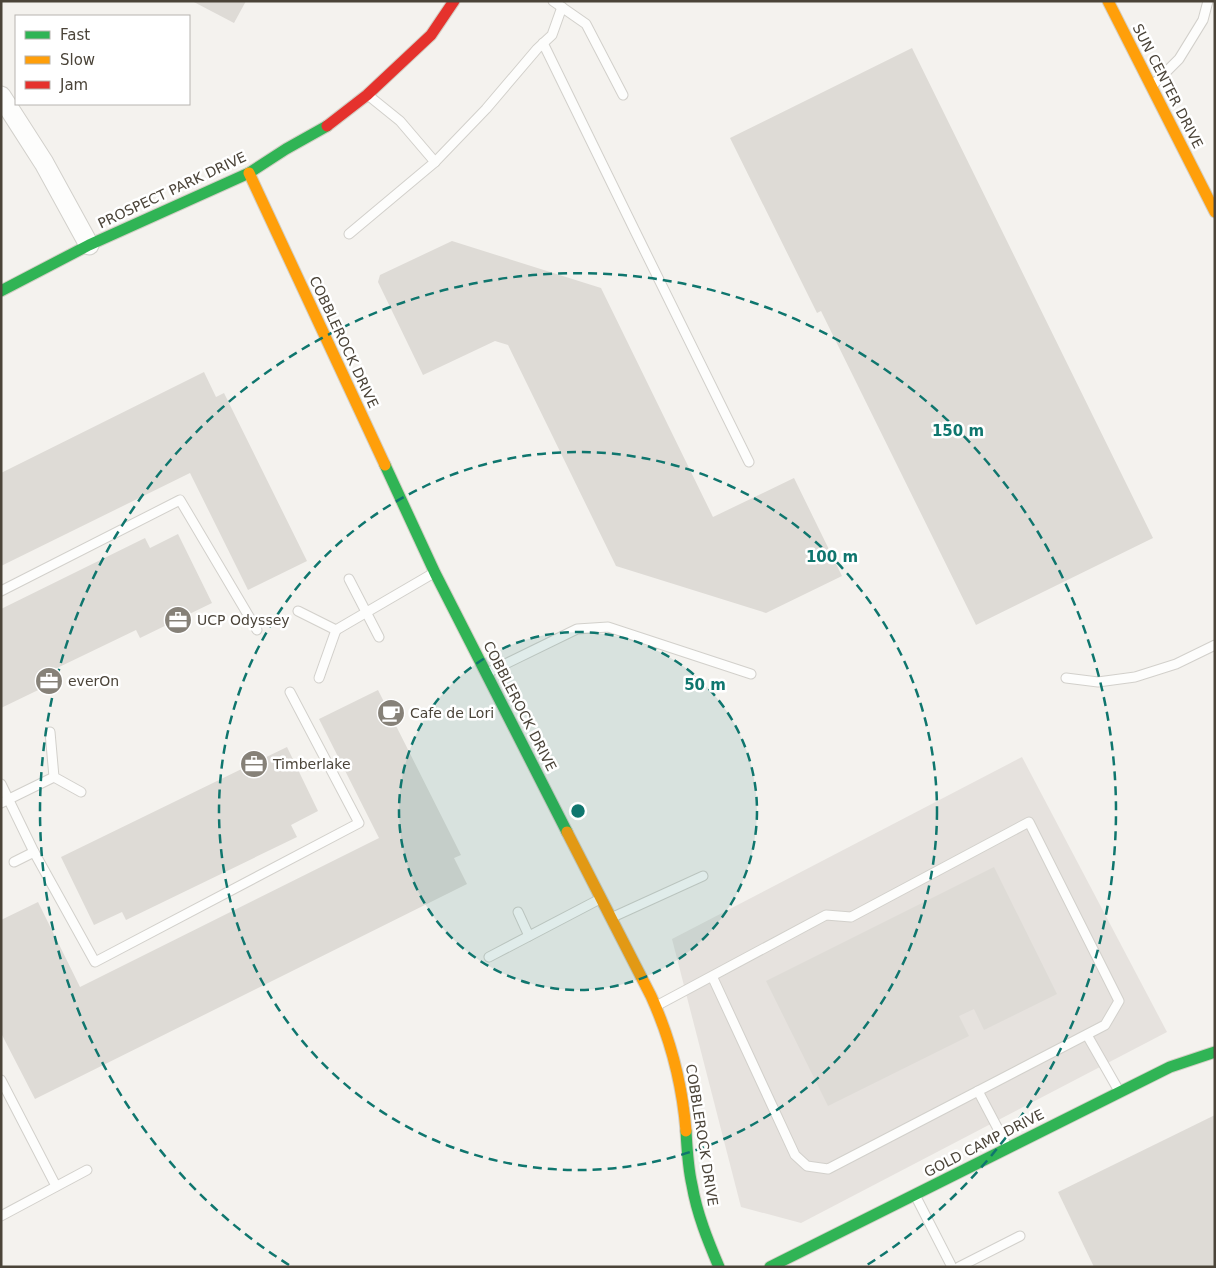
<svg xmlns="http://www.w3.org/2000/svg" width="1216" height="1268" font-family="'DejaVu Sans',sans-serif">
<rect width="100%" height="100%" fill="#f4f2ee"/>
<path fill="#e6e2de" d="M1022,757L1167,1032L801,1223L741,1207L672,939Z"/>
<g fill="#dedbd6">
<path d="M192,1H246L234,23Z"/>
<path d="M912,48L1153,538L976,625L821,311L817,313L730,138Z"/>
<path d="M452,241L601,288L713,517L794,478L842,576L766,613L616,566L508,345L495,341L423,375L378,282L380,275Z"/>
<path d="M204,372L216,397L224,393L307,561L248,590L190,473L1,566V473Z"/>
<path d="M178,534L212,603L140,638L136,630L55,669L61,679L1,708V609L145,538L150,548Z"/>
<path d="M378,690L461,855L454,858L467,884L35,1099L1,1033V920L38,902L80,987L379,838L319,719Z"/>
<path d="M287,747L318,811L291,825L297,837L126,920L122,912L94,925L61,857Z"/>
<path d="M994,867L1057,994L984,1030L974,1009L959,1016L969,1036L828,1106L766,981Z"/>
<path d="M1215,1115V1267H1094L1058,1192Z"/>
</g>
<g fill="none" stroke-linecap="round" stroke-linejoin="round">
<g stroke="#d2d0cb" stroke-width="11">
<g id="lane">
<path d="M553,1L586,24L623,95"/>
<path d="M543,43L634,229L749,462"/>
<path d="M1153,85L1179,59L1203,20L1208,1"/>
<path d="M369,96L400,121L435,162"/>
<path d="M349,234L435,162L486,109L537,49L552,35L562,7"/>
<path d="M349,579L379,637"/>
<path d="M1,591L180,500L257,630"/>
<path d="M298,611L336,630L319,678"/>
<path d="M336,630L432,574"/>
<path d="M489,672L577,629L608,627L751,674"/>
<path d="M1066,678L1098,682L1135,677L1176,664L1215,645"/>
<path d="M50,732L54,777L81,792"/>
<path d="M1,784L34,852L95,962L359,823L290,692"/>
<path d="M1,803L54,777"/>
<path d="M14,862L34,852"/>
<path d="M518,912L529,936"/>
<path d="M613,917L703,876"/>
<path d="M489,957L598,900"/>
<path d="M658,1005L826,915L851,917L1029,822L1119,1001L1105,1025L828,1169L807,1166L795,1155L712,976"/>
<path d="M1087,1035L1119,1091"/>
<path d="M1,1080L56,1186"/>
<path d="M978,1091L1007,1146"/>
<path d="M916,1197L952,1267"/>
<path d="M1,1216L87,1170"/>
<path d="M959,1267L1020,1236"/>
</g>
</g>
<g stroke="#d2d0cb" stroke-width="21">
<path id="street" d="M1,96L44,163L89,245"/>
</g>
<g stroke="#d3cfc5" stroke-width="13">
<g id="fast">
<path d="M1,291L89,245L249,173L286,149L327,126"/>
<path d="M385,465L435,573L567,832"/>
<path d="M686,1131C687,1149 688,1168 692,1185C697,1214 708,1241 719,1267"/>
<path d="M770,1267L1170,1067L1215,1052"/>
</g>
</g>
<g stroke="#d3cfc5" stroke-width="13">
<g id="slow">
<path d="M1108,1L1215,212"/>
<path d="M249,173L385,465"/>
<path d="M567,832L651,996C671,1040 682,1082 686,1131"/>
</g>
</g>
<g stroke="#d3cfc5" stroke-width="13">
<path id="jam" d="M327,126L367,95L431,35L454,1"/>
</g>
<use href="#lane" stroke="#fdfdfc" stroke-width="9"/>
<use href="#street" stroke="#fdfdfc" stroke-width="19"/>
<use href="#fast" stroke="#30b455" stroke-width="11"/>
<use href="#slow" stroke="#ff9f0a" stroke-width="11"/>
<use href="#jam" stroke="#e5322d" stroke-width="11"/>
</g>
<circle cx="578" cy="811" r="179" fill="#0f766e" fill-opacity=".12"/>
<g fill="none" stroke="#0f766e" stroke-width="2.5" stroke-dasharray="9 6">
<circle cx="578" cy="811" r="179"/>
<circle cx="578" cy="811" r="359"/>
<path d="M289 1265A538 538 0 1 1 867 1265"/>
</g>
<defs>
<g id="office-disc" transform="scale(1.4375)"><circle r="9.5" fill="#868178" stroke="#fff"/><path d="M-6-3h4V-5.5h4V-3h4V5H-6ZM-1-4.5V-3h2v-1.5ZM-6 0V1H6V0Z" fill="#fff"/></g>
<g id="cafe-disc" transform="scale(1.4375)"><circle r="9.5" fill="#868178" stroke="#fff"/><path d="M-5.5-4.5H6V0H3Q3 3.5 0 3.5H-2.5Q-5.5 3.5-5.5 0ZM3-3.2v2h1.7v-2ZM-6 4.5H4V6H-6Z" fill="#fff"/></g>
</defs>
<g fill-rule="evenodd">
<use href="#office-disc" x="178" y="620"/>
<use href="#office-disc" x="49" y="681"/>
<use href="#cafe-disc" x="391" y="713"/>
<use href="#office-disc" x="254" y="764"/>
</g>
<g text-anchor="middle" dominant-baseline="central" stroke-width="5" stroke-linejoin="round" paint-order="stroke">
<g font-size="14" fill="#4b4439" stroke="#fff">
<text transform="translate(1168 86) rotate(63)">SUN CENTER DRIVE</text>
<text transform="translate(172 190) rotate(-25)">PROSPECT PARK DRIVE</text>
<text transform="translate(344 342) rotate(65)">COBBLEROCK DRIVE</text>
<text transform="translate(520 706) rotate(63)">COBBLEROCK DRIVE</text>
<text transform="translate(702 1135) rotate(81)">COBBLEROCK DRIVE</text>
<text transform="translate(984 1143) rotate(-27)">GOLD CAMP DRIVE</text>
</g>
<g font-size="14" fill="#4b4439" stroke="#fff" text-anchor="start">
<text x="197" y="620">UCP Odyssey</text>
<text x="68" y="681">everOn</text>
<text x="410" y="713">Cafe de Lori</text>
<text x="273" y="764">Timberlake</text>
</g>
</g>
<circle cx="578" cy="811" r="8" fill="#0f766e" stroke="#fff" stroke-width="2.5"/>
<g font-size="15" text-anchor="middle" font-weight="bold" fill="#0f766e" stroke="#fff" stroke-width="5" stroke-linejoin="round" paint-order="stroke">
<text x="958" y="436">150 m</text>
<text x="832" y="562">100 m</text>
<text x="705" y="690">50 m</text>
</g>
<rect width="1216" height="1268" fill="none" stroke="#4b4439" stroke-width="5"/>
<rect x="15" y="15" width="175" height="90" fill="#ffffff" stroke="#b7b4b0"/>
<rect x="25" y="31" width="25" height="8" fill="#30b455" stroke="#b7b4b0"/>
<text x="60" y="40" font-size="15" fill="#4b4439">Fast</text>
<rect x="25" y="56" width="25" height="8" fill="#ff9f0a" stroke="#b7b4b0"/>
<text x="60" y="65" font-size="15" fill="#4b4439">Slow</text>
<rect x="25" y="81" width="25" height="8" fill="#e5322d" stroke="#b7b4b0"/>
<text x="60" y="90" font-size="15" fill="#4b4439">Jam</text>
</svg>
